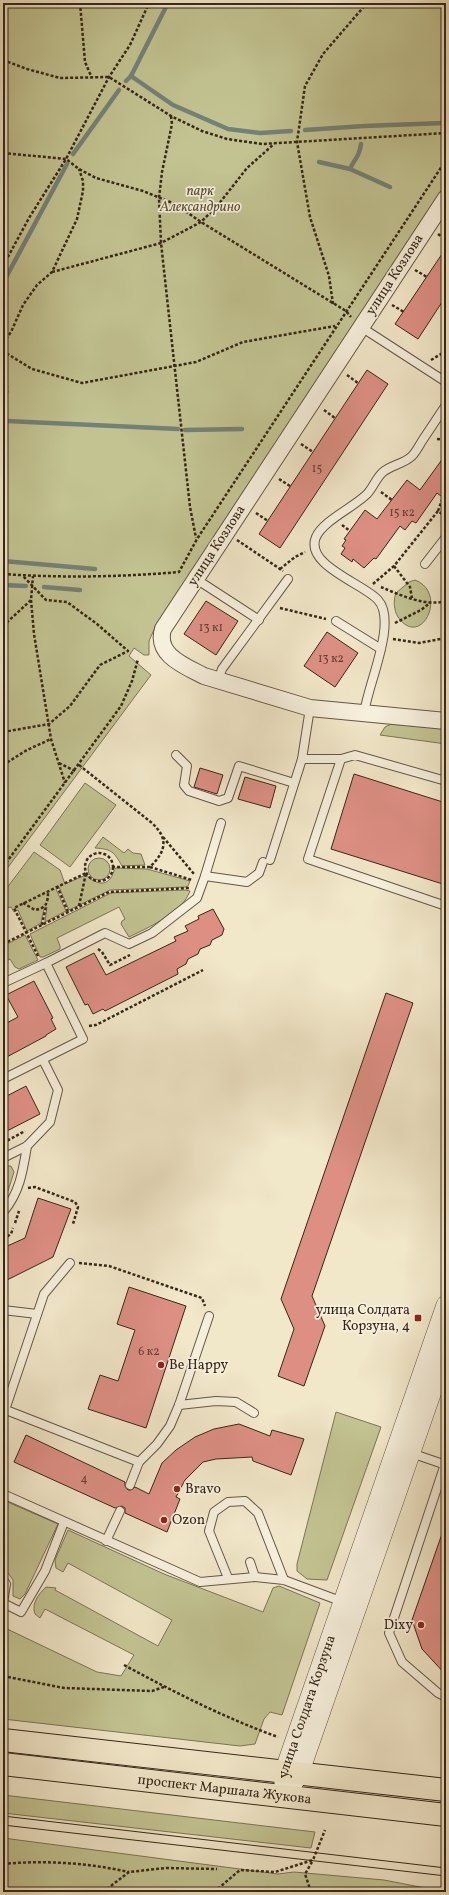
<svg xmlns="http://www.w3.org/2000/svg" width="449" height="1895" font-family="Vollkorn,serif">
<rect width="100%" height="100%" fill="#f1e7c9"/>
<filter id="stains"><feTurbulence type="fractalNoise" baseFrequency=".005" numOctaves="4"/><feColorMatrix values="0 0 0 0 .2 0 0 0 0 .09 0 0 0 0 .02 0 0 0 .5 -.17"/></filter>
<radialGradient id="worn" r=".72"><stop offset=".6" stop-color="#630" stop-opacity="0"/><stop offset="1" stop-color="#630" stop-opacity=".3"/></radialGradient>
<g fill="#c2c391" stroke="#7c7554">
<path d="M3,3H446V184L156,625L149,641V655H144L134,648L129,656L151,675L3,874Z"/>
<path d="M415,580C449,593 421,650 398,617C394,611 393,600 396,593L409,582Z"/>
<path d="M391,724L446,729V744L380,735L385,727Z"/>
<path d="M85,783L116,805L70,867L40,845Z"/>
<path d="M103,837L124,853L128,849L133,853L141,854L145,865L122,866C114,852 112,849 95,848Z"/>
<path d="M34,852L60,870L65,884L86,875C92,880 102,888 110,879C113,876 113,871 116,868L147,869L190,881L188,886L185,887L110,890L69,910L59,887L56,889L66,911L45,922L47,907L44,909L41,923L27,931L18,910L14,912L11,907L3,909V893Z"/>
<circle cx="99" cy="869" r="11"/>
<path d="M185,890L190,891C182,913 149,927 129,937L121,924L122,921L125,919L119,907L57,938L60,946V949L43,957H40L30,934L111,893Z"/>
<path d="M25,935L38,960L19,969L15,967L10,959L3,963V946Z"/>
<path d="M3,1166H11L14,1172L8,1191L5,1192L3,1191Z"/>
<path d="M336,1412L381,1427L327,1580L307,1579L297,1571V1564Z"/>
<path d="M3,1500L58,1524L25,1594L20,1599L13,1596V1580L3,1566Z"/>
<path d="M68,1530L164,1574L263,1612L273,1588L279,1586L320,1603L282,1715L270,1712L264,1719L255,1744L240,1746L3,1719V1627L97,1672L121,1676L134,1655L45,1609L40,1618L35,1614C31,1603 39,1594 46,1587L56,1588L55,1590L158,1646L172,1620L68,1563L63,1572L56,1568L55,1560Z"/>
<path d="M3,1795L315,1832L311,1848L3,1813Z"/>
<path d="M3,1838L278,1874L294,1872L384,1880L446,1892H3Z"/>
</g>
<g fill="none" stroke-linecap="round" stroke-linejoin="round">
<g stroke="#738279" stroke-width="4.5">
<path d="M131,76L173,105L228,129L260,133L291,131"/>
<path d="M126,81L131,76L168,3"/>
<path d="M305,130L364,126L444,123"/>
<path d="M361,144C359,159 355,157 350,169L390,187"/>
<path d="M73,154L119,90"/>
<path d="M319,162L350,169"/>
<path d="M3,283L67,164"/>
<path d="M7,421L178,429"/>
<path d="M185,430L242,429"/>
<path d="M3,561L95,569"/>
<path d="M3,585L26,586"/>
<path d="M44,587L80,590"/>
</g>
</g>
<g fill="#dd8f84" stroke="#362718">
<path d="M446,248V296L418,339L395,324Z"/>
<path d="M367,370L388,384L280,548L259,534Z"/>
<path d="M446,454V500L437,493L416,523L412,521L405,530L400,526L376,559L374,558L364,568L353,559L352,562L341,554L345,548L342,546L346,540L344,539L365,510L377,519L407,480L420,490Z"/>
<path d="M206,601L238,621L216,655L184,634Z"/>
<path d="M327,632L358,653L335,687L304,666Z"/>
<path d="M200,768L223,775L217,794L194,787Z"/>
<path d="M354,774L446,803V885L331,849Z"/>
<path d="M245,777L276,786L270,808L238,799Z"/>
<path d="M213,909L224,929L222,935L212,940L210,945L200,949L198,954L188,959L186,964L177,969L178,974L105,1011L103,1009L93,1014L88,1004L85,1005L66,967L94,953L106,975L176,941L174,937L188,931L185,926L199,919L198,916Z"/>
<path d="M34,981L53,1018L51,1019L56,1029L46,1035V1036L3,1059V1025L18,1017L6,995Z"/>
<path d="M386,993L413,1003L312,1296L325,1326L304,1386L278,1376L294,1329L281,1299Z"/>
<path d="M26,1086L40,1114L3,1133V1098Z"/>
<path d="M38,1198L71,1209L53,1257L3,1282V1248L25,1238Z"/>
<path d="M129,1287L186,1306L146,1428L88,1409L100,1375L118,1381L135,1330L117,1324Z"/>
<path d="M239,1424L270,1436L272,1430L304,1439L291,1475L253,1461L252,1457L216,1459L203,1462L185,1480L176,1497L180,1499L167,1532L125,1513V1508L122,1506L115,1508L14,1462L26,1435L125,1482V1486L128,1490H131L135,1487L149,1494L162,1463L176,1450L195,1437L214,1429Z"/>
<path d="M444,1528L446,1529V1675L422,1649L412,1620Z"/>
</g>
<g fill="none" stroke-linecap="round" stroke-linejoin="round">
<g stroke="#655744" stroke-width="10">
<g id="service">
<path d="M361,327L446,382"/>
<path d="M425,564L446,537"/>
<path d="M196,579L259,620"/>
<path d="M336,621L381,649"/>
<path d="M218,681L222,669L288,579"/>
<path d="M364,714C367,686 398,622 378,600C364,584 304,565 316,537C323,521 354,507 367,494C373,488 376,478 383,472C391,465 404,464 412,456C416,452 419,446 422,441C430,429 438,417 446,405"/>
<path d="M176,755L187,766L184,785L189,791L219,801L228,798L239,766L294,783"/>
<path d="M302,759H341"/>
<path d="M446,781L355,755L341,759L308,859L446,906"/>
<path d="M270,860L302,759L310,708"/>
<path d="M205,876L247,882L259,873L263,862"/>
<path d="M46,963L105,933L129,944L152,933L197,898L205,876L221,823"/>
<path d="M3,983L46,963L83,1039L3,1079"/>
<path d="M3,1158L27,1146L50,1122L58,1090L43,1060"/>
<path d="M3,1208V1222"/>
<path d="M4,1211C20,1192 23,1170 27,1146"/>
<path d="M3,1310L37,1314"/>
<path d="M179,1405L216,1401L236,1402L254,1413"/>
<path d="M6,1410L139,1462L157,1444L170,1426L179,1405L209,1316"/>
<path d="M3,1416L44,1294L70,1263"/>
<path d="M411,1453L446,1465"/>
<path d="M445,1464L389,1633L402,1662L438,1693L446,1697"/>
<path d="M130,1485L139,1462"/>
<path d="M3,1494L200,1582L255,1577L284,1580L343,1602"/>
<path d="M106,1541L120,1511"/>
<path d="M250,1562L255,1577"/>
<path d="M228,1578L209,1531L214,1512L228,1502L245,1501L258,1513L284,1580"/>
<path d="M3,1580L6,1584L3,1603L21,1612L45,1571L64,1522"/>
</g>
</g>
<g stroke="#655744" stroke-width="18">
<path id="minor" d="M446,198L163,629C155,655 185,666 204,676L310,708L446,721"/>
</g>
<g stroke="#655744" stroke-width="20">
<g id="tertiary">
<path d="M292,1785L299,1774L446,1351"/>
<path id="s1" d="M284,1797V1772L446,1305"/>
</g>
</g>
<g stroke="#362718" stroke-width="24">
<g id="primary">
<path d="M3,1740L446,1790"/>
<path id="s2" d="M3,1764L446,1815"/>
</g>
</g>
<g stroke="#362718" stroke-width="2.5" stroke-dasharray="3 2" stroke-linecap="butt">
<path d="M80,3L85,62L92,78"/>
<path d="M3,60L27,69L60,78L109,77L171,116L202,131L227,139L262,144L446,133"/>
<path d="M171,116L172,124L162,172L159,198L161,243L190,507L196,538"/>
<path d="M3,153L66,159L79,169L96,178L143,191L175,204L201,222L346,311L351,317"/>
<path d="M438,234L446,240"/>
<path d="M3,266L29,218L66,159L109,77L130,45L149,3"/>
<path d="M415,270L427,277"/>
<path d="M52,272L161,243L201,222L218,205L247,168L274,144"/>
<path d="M333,304L329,276L310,217L297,142L305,86L323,54L367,3"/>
<path d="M392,305L404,312"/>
<path d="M3,343L11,332L23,305L37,285L52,272L77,219L83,191V181L79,169"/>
<path d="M3,350L6,353L32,369L82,383L196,362L243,342L335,326"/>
<path d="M431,360L446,351"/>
<path d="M347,375L358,383"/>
<path d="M324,410L335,418"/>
<path d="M3,413L7,392L6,354"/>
<path d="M437,439L446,440"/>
<path d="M301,444L313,452"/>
<path d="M279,479L290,486"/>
<path d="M381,492L392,500"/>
<path d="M438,511L443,497"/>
<path d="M256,513L268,521"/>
<path d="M342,525L350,531"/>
<path d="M237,540L283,571"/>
<path d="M394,566L410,587L412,598"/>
<path d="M280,569L295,557L305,552"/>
<path d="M3,574C61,578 121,577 179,572L197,539L446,160"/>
<path d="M373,584L394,566L438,511L446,517"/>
<path d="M381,587C400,595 426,607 446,601"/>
<path d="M31,600L34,634L51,739L65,783"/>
<path d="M280,608L326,619"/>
<path d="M395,623L421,610L430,603"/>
<path d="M3,626L31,600L33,576"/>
<path d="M393,639L419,643L446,638"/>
<path d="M3,732L49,724L70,706L100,665L128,651L97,624L67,602L46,600L23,576"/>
<path d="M59,763L75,771"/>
<path d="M3,765L27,750L51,739"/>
<path d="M79,765L152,823C169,839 166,851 150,867H114"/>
<path d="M163,837L194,874"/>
<circle cx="99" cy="867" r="14"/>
<path d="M3,867L121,706L132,681L138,659"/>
<path d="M150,867L192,880"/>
<path d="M57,886L68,912"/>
<path d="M23,903L35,910C47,908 48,902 48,891"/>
<path d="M79,906L86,873"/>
<path d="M42,925L46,906"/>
<path d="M3,944L109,892L189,888V887"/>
<path d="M98,949L102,952L110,965L130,955"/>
<path d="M38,956L14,908L86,873"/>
<path d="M3,1004L6,1011L3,1016"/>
<path d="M89,1026L96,1025L203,970"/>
<path d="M3,1143L25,1131"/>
<path d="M28,1188L35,1187L75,1202L78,1207L73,1224"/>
<path d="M15,1223L19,1211"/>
<path d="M3,1239L11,1234L13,1228"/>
<path d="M79,1263L109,1266L202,1298L205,1306"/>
<path d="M124,1665C174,1692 225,1718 278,1737"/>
<path d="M3,1676L64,1688L152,1691L164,1687"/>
<path d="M3,1864C45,1860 88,1863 129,1872"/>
<path d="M103,1892L129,1872L166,1868L217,1869"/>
<path d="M214,1892L240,1870L275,1872L313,1860L325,1830"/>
<path d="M311,1892L305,1874L312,1862"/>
</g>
<use href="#service" stroke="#f6efdc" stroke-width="8"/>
<use href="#minor" stroke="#f6efdc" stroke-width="16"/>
<use href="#tertiary" stroke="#f6efdc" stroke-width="19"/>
<use href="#primary" stroke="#f1e7c9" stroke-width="22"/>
<g stroke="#362718" stroke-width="1">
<path d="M3,1816L446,1868"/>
<path d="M3,1825L446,1876"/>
</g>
</g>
<g fill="#8f2418" stroke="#f6efdc" stroke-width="1.5">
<rect x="414" y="1314" width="8" height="8" rx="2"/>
<circle cx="161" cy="1365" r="4"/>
<circle cx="177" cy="1489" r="4"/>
<circle cx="164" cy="1520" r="4"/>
<circle cx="421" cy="1625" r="4"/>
</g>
<g text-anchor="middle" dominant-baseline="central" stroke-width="3.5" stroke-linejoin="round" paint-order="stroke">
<g font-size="12" fill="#604133">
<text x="317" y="469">15</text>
<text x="402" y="513">15 к2</text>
<text x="211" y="628">13 к1</text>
<text x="331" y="659">13 к2</text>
<text x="149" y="1352">6 к2</text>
<text x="84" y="1479">4</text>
</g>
<g font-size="14" font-style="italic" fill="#594e36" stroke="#f6efdc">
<text x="200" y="191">парк<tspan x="200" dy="16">Александрино</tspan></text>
</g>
<g font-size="14" fill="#362718" stroke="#f6efdc">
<text transform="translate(395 275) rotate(-57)">улица Козлова</text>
<text transform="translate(217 546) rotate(-57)">улица Козлова</text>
<text stroke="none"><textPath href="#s1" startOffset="94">улица Солдата Корзуна</textPath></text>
<text stroke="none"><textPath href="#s2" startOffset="223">проспект Маршала Жукова</textPath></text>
</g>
<g font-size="14" fill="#362718" stroke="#f6efdc" text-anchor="start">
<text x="410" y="1310" text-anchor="end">улица Солдата<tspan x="410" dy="16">Корзуна, 4</tspan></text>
<text x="169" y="1365">Be Happy</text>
<text x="185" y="1489">Bravo</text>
<text x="172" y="1520">Ozon</text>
<text x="413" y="1625" text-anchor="end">Dixy</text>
</g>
</g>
<rect width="449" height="1895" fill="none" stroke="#f1e7c9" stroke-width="16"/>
<rect x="4" y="4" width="441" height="1887" fill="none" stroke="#362718" stroke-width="2"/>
<rect x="8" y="8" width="433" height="1879" fill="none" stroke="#362718"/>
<rect width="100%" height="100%" filter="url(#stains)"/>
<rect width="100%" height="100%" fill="url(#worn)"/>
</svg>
